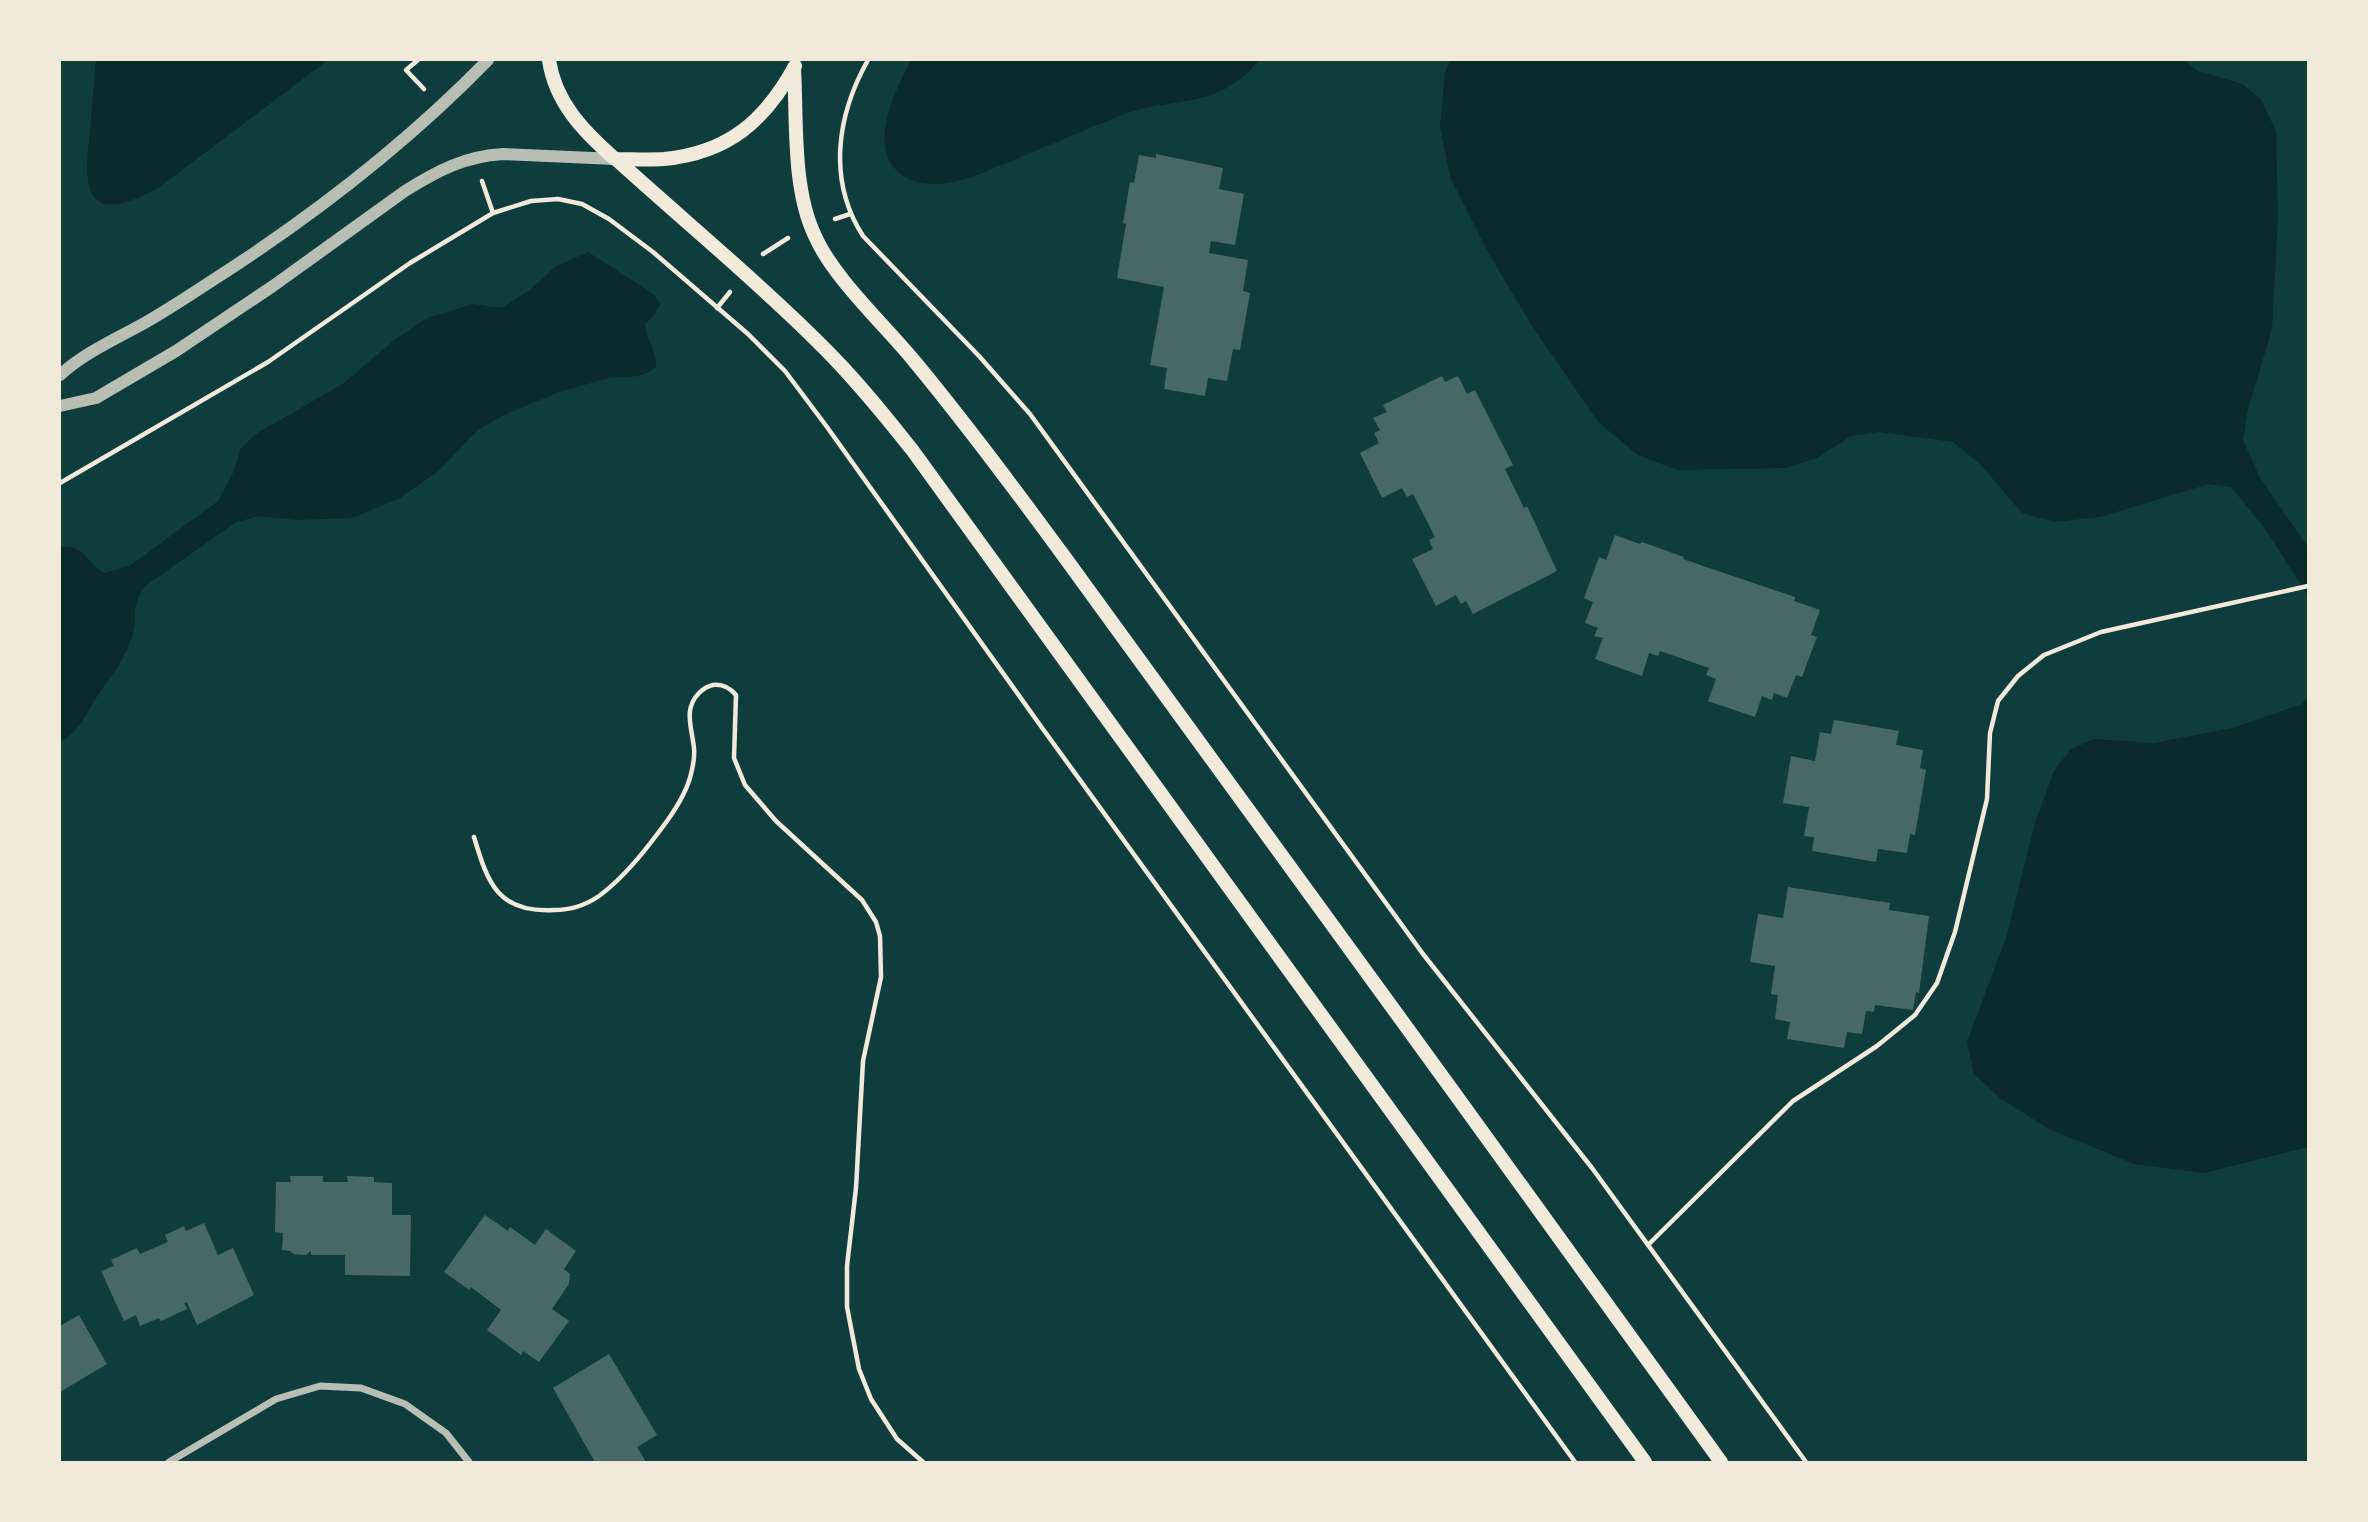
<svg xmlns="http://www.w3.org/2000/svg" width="2368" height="1522" font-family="Rubik,sans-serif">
<rect width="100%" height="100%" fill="#0f3d3e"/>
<g fill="#0a2a2b">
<path d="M96,60H328L161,186C80,232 83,186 91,120C93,100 94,80 96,60Z"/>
<path d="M911,60H1259C1217,112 1173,95 1119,116C1085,130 1050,145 1016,159C991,169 966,182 940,184C922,185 903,181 892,165C872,135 897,88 911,60Z"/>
<path d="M1450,60H2184L2198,71L2243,84L2261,100L2276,131L2278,218L2272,329L2248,409L2243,440L2260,478L2308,547V596L2266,530L2231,487L2209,484L2100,517L2054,522L2022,513L1980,464L1953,442L1879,432L1851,436L1817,458L1785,468L1677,470L1638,455L1599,423L1532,326L1489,254L1450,177L1440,127L1445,72Z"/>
<path d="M588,252L655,295L660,304L655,314L645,324C646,340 657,351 656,367L649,372L639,376L609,378L559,392L506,414L478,430L437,472L400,498L352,518L297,520L258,516L235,523L145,586C129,610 139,615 132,637C125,659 113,674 100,692C87,711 81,731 60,742V547C86,543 85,564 105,573L131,565L218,501L233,473L241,448L256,434L344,383L393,341L427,318L473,304L502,308L531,289L555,267Z"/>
<path d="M2308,697V1147L2204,1173L2134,1164L2049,1129L2000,1098L1974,1074L1967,1042L2007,935L2035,823L2054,771L2070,750L2094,739L2154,743L2232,728L2302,704Z"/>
</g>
<g fill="#486865">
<path d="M1156,154L1223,168L1219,189L1244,194L1235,245L1211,241L1209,253L1248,260L1243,291L1250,293L1240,350L1233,349L1227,381L1208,378L1205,396L1164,389L1167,368L1150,365L1164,287L1117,278L1126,224L1123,223L1130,182L1134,183L1139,155L1156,158Z"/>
<path d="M1442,376L1445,382L1458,376L1467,394L1475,390L1513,465L1505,469L1524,508L1527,506L1557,571L1473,614L1466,601L1461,604L1456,595L1436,606L1412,559L1433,549L1429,540L1435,537L1413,494L1407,497L1402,488L1382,498L1360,453L1379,443L1374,433L1380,430L1373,418L1387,412L1383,405Z"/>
<path d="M1615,535L1640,544L1642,542L1684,557L1683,559L1795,597L1794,601L1820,610L1811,635L1817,637L1802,677L1796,675L1787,698L1774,693L1772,700L1762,696L1755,717L1708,701L1716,679L1706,675L1709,668L1660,651L1658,656L1649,653L1642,676L1595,659L1603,638L1594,636L1598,628L1585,623L1593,602L1584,598L1599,557L1606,560Z"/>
<path d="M1834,720L1899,731L1896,745L1923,750L1920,768L1926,770L1915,835L1910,834L1907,853L1878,849L1876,862L1812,851L1814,837L1804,836L1809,807L1783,803L1791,756L1815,761L1820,732L1831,734Z"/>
<path d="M1788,887L1890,903L1889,910L1929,916L1919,993L1916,992L1913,1010L1875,1005L1874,1012L1866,1011L1862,1034L1847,1032L1844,1048L1787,1039L1790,1022L1775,1019L1778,995L1771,994L1775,966L1750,962L1758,914L1783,918Z"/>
<path d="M290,1176H323V1182H348L347,1176L374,1177V1182L392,1183V1215H411L410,1276L345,1275V1255H311V1251L306,1255L294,1254L290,1251L282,1250L283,1233L275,1232L276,1182H291Z"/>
<path d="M485,1215L508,1231L510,1227L535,1245L546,1229L576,1251L564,1269L570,1274L569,1284L552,1309L569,1321L539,1362L523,1351L521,1355L487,1330L501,1310L471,1287L469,1290L444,1272Z"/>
<path d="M204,1223L218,1255L233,1248L254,1295L197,1325L187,1302L184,1303L187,1309L161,1321L159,1318L140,1326L136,1315L124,1321L101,1271L114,1266L111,1260L137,1248L140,1254L168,1242L165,1235L184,1226L186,1231Z"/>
<path d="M79,1315L107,1364L60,1392V1326Z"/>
<path d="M609,1354L657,1435L637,1447L646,1462H595L553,1388Z"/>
</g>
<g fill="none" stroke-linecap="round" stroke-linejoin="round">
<g stroke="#f1e9da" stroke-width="4.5">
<path d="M418,60L406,70L424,89"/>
<path d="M868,60C837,115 827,180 863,236L979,356L1030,414L1423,954L1592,1168L1806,1462"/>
<path d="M482,181L493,213"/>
<path d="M835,219L850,214"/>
<path d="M763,254L788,238"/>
<path d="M717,308L730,292"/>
<path d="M60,483L268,362L410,263L493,213L531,201L558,199L582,204L609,219L653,252L748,334L785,371L827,427L1040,725L1575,1462"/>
<path d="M474,837C488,884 498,913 554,910C570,910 586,905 599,896C625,877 648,847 667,821C677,807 687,791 691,774C693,766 695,757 694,748C692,728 683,709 699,693C703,689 708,686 713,685C722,684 730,688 736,695L734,758L745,785L776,821L862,900L876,922L880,936L881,977L863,1061L856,1188L847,1266V1307L859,1369L871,1399L897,1439L923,1462"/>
<path d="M1648,1245L1793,1101L1877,1046L1915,1015L1937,983L1955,932L1987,799L1990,733L1998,701L2018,676L2044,655L2101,632L2308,586"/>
</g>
<path stroke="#b8beb3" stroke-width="7" d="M169,1462L276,1399L320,1386L361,1388L405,1404L446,1433L469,1462"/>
<g stroke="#b8beb3" stroke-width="12">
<path d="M60,375C83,354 113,340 141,325C166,311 190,295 213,280C313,216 406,144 488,60"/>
<path d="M60,406L96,398L176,351L273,286L405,191C437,171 465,156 503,154L615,159"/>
</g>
<g stroke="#f1e9da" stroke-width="14">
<path d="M549,60C555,102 583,131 615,159C631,159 647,160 664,159C728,153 765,121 795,66"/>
<path d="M794,68C797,120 792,188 815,236C834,279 885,325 915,362C968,426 1017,492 1066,559C1286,858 1503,1161 1721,1462"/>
<path d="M616,159C683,220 754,278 818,342C853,376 883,413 913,451L1645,1462"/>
</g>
</g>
<rect width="2368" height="1522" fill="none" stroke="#f1e9da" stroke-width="122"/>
</svg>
